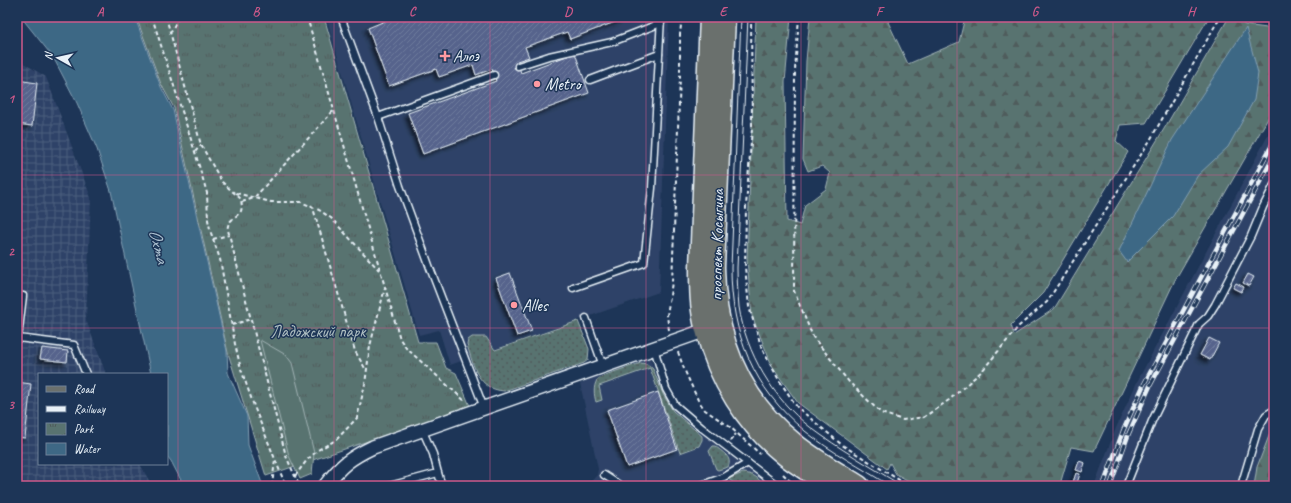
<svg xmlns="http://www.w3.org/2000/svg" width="1291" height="503" font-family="Caveat,sans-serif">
<defs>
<pattern id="industrial-grid" width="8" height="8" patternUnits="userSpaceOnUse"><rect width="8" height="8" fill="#2e4367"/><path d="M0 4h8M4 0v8" fill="none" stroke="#4c5f7e"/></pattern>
<pattern id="grass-dots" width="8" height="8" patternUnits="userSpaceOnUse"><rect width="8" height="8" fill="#597370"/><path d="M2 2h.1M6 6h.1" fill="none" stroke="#4f5b5b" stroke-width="1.8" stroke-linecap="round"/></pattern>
<pattern id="forest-firs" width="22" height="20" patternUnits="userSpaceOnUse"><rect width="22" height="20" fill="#597370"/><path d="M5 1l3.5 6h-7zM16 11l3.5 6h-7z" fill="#4f5b5b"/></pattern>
<pattern id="park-tufts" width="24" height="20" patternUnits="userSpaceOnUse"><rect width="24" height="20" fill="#597370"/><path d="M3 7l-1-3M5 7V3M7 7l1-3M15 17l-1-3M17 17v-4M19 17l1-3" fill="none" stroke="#4f5b5b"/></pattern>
<pattern id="building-hatch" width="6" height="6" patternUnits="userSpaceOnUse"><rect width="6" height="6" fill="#56648c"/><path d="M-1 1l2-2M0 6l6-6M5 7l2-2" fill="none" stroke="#6e7b9d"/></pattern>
<filter id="shadow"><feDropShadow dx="-3" dy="3" stdDeviation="2" flood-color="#0009"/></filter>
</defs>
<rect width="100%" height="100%" fill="#1d3557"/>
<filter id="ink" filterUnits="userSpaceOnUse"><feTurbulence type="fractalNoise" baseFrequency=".025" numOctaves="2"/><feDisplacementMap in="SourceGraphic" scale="8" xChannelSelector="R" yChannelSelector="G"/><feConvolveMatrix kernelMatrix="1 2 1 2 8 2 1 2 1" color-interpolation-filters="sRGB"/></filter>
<g filter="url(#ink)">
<g fill="#2e4367">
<path d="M326,17H669L659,292L450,365L439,330L419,335Z"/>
<path d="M1274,124V426L1256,486H1094L1116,428L1138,380Z"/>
<path d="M650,358L662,390L675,409L721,449L772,486H587L597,475L598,469L580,383Z"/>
</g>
<path fill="url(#industrial-grid)" d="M17,59L46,77L91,198L86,320L106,374H39V464H140L152,486H17Z"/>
<g fill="url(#grass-dots)" stroke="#a0b2b4">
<path d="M578,321L589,349L588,360L584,363L504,391C477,389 474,366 467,345L468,340L472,337H486L495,350Z"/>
<path d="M641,363L647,364L653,369L663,394L673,411L702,436V440L699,446L680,453L650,368L599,386L602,400L596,402C594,395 593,387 597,380C601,375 632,366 641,363Z"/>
<path d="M713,446H715C722,452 733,457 728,467L718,470L716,469L709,451Z"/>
<path d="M743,473C752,474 760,477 762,486H739L728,479Z"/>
</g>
<g fill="url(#forest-firs)" stroke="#a0b2b4">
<path d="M756,17H791L785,82L787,221L800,225L805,205L826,189L830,173L822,166L808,171L803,159L806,61L810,17H892L888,22L908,64L959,42L965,17H1209L1146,123L1120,125L1116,141L1128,152L1043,293L1011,325L1014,335L1054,309L1164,129L1229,17H1245L1242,23L1245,25L1274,29V108L1175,280L1094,451L1071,447L1061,481L1066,486H918L896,474L890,463L887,469L798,403L773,368L752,316L747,259Z"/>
<path d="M1274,423V486H1254L1257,467Z"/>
</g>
<path fill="url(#park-tufts)" stroke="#a0b2b4" d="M135,17H324L418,342H436L446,368L456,373L470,406L266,476L228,353L174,108L161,84L138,22Z"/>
<path fill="#597370" stroke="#a0b2b4" d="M260,340L286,355L292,363L314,453L312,474L300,479L289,456Z"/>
<g fill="#3e6885" stroke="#829fb3">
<path d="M21,17H133L137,23L161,87L173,110L227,351L228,373L247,416L248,445L263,486H184L171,461L167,456V374H151L111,191L97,149L77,103L53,57Z"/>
<path d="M1246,28L1258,73L1254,100L1228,147L1198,175L1173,216L1127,262L1119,251L1172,140Z"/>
</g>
<g fill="url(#building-hatch)" stroke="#e8f1f8" filter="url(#shadow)">
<path d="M384,17H622L623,19L570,39L567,32L525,47L529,57L517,61L521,73L575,53L589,93L423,154L408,113L496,81L492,69L476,75L473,65L439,77L436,69L389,86L368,28L385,21Z"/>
<path d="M17,80L37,83L32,126L17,124Z"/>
<path d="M17,156H21L17,187Z"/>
<path d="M510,273L532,331L517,336L496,278Z"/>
<path d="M1248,274L1254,277L1249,286L1243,283Z"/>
<path d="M1236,283L1244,287L1241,292L1233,288Z"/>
<path d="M1209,338L1219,343L1210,360L1200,355Z"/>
<path d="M42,348L68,351L67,362L40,359Z"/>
<path d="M17,382L31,384L25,438L17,437Z"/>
<path d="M658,392L677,449L627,467L607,410Z"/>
<path d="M17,451H20L17,479Z"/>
<path d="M1079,461L1085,463L1082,472L1076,470Z"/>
<path d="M1076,473L1080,474L1077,483L1073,482Z"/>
</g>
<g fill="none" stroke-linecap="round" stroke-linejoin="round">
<g stroke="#e8f1f8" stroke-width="9">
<g id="lane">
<path d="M341,17L378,117L400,186L430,268L484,408"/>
<path d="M518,66L549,56L612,42L661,23"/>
<path d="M590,80L659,54"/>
<path d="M378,117L494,75"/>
<path d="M573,288L644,263L652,188L661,17"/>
<path d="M17,295L23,296L18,338L74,345L86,374"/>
<path d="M586,318L603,366"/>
<path d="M654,348L666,389L675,405L702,428L778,486"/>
<path d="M438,473L442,486"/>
<path d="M604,475L621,486"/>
<path d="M389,486L438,473L433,454L422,429"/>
<path d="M699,486L724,477L748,463"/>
<path d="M1126,486L1152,421L1199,324L1208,316L1215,305L1251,236L1263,207L1274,185"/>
<path d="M1241,486L1258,429L1266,415L1274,410"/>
</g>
</g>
<g stroke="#e8f1f8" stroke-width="16">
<path id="street" d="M325,486C341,465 350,458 373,447L706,330"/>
</g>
<g stroke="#e8f1f8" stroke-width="23">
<g id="primary">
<path d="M710,17L700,267C700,288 700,310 706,330C718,379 746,424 786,456C800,467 816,476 832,486"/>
<path d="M725,17L714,267C715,338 738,399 795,444C815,460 838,473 859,486"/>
</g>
</g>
<g stroke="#e8f1f8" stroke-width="2" stroke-dasharray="4 3" stroke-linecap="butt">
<path d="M152,17L195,152L207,193L208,220L211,233L220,259L235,344L241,369L255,409L283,479L286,484L292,485L298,483L299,486"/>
<path d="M166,17L201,145L222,182L241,199L242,207L241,211C236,218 226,221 228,230L286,456L298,483"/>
<path d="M307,17L400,339L406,348L466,402"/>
<path d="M751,17L752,128L746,206L745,267L749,307L762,349L779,380L797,407L842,445L909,486"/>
<path d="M799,17L795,70L794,291L813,337L849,382L881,413L903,420L924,417L949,400L982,371L1019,326L1047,302L1149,142L1220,17"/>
<path d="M170,33L179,17"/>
<path d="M195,152L201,145"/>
<path d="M236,193L271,202H301L319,210L331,218L379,270"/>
<path d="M242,202L254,198L334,110"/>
<path d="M311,205L313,208L355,351L366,370"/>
<path d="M213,239L229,235"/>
<path d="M232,325L251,319"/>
<path d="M669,330L667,316L672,282L680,77V34L682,17"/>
<path d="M678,352L684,369L698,400L705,410L730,427L760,454"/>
<path d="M730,441L736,434"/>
<path d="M783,474L795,486"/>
<path d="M295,476L307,460L318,450L336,440L357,418L365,384L370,346L385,288"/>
<path d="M272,486L275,459"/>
</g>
<use href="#lane" stroke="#1d3557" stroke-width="6"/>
<use href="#street" stroke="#1d3557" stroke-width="13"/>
<use href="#primary" stroke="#6b706d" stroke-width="20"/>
<g stroke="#e8f1f8" stroke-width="1">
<path d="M741,17L731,268C731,333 753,389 805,431C831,452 862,468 890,486"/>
<path d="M748,17L737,268C737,281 738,294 739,307C746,353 773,399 810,427C839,449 872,467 902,486"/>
</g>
<g stroke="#e8f1f8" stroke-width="4.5">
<g id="rail">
<path d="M1103,486L1123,431L1144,384L1274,141"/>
<path d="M1110,486L1129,433L1150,386L1274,156"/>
</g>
</g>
<use href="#rail" stroke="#1d3557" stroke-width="3" stroke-dasharray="9" stroke-linecap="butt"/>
</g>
</g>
<path fill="none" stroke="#cd598a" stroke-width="1" stroke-opacity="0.55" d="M178,17V486M334,17V486M490,17V486M646,17V486M801,17V486M957,17V486M1113,17V486M17,175H1274M17,328H1274"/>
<g fill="#ff9aa2" stroke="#1d3557" stroke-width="1.5">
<path d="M443 50h4v4h4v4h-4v4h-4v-4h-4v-4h4z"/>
<circle cx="537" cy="84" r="4"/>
<circle cx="514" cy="305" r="4"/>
</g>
<g text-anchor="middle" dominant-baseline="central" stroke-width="3" stroke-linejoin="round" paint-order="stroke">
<g font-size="17" fill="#e8f1f8" stroke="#1d3557" text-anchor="start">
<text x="453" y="56">Алоэ</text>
<text x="545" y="84">Metro</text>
<text x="522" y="305">Alles</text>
</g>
<g font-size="17" fill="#e8f1f8" stroke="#1d3557">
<text transform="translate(717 245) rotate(-89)">проспект Косыгина</text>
</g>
<g font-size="17" fill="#afbfc2" stroke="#1d3557">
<text x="318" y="331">Ладожский парк</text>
</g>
<g font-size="18" font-style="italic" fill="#acc1d0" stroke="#1d3557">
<text transform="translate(159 246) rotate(76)">Охта</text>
</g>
</g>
<rect width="1291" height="503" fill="none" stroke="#1d3557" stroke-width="44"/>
<rect x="38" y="373" width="130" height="92" fill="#1d3557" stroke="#6e8097"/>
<rect x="46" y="386" width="20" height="6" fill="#6b706d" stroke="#6e8097"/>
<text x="74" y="393" font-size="12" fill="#e8f1f8">Road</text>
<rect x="46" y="406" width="20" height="6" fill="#e8f1f8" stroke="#6e8097"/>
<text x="74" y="413" font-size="12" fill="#e8f1f8">Railway</text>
<rect x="46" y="423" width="20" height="12" fill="url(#park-tufts)" stroke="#6e8097"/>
<text x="74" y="433" font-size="12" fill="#e8f1f8">Park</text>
<rect x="46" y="443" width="20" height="12" fill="#3e6885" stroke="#6e8097"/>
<text x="74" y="453" font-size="12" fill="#e8f1f8">Water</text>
<g transform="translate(58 58) rotate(278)" stroke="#1d3557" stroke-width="3" paint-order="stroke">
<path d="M0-3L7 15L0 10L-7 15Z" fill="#e8f1f8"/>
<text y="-6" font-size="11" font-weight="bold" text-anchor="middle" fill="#e8f1f8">N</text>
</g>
<rect x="22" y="22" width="1247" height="459" fill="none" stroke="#cd598a" stroke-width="1.5"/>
<g font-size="13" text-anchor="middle" font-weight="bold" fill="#cd598a">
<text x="100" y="16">A</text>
<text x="256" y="16">B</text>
<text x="412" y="16">C</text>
<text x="568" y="16">D</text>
<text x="723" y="16">E</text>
<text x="879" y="16">F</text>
<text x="1035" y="16">G</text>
<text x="1191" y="16">H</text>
<text x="11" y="103">1</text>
<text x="11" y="256">2</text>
<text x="11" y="409">3</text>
</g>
</svg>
